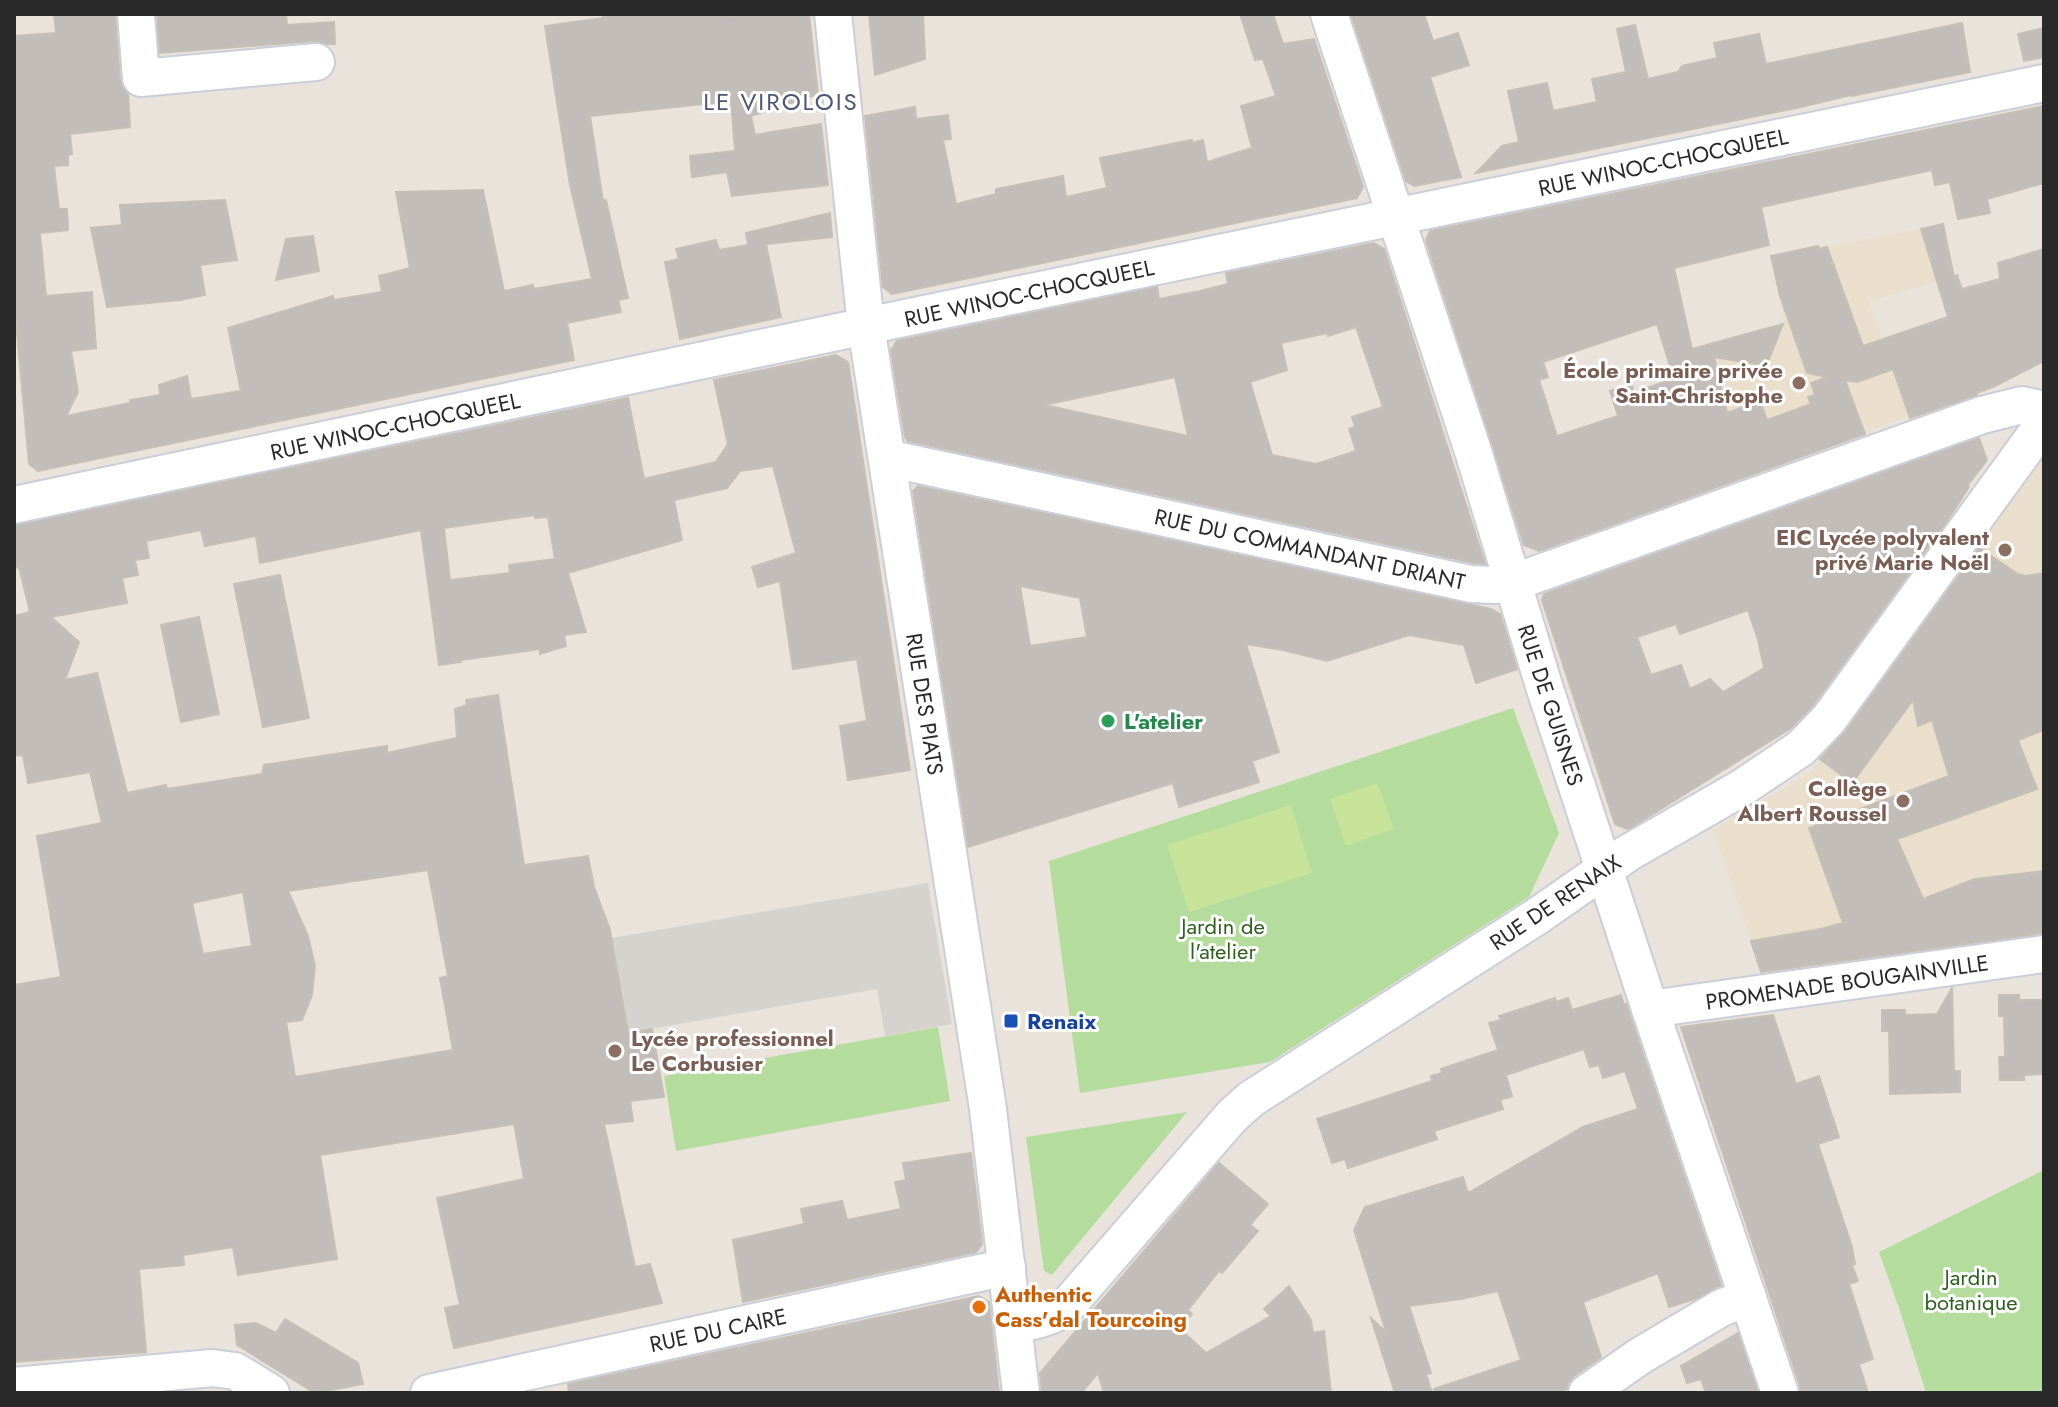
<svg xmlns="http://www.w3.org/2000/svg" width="2058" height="1407" font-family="Jost,sans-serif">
<rect width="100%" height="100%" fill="#eae3dc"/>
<g fill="#eadfcc">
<path d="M1943,224L1954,277L1869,301L1910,416L1723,483L1692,349L1785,323L1771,256L1827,245L1828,247Z"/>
<path d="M2044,441V677L1918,722L1919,725L2044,679V942L1763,979L1713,830L1811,772L1859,707L1914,703L1913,681L1888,658Z"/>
</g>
<g fill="#b4dc9c">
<path d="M1513,708L1559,833L1529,897L1270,1062L1080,1093L1049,861Z"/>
<path d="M938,1027L950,1101L676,1151L664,1076Z"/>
<path d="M1187,1112L1052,1275L1044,1271L1026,1137Z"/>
<path d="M2044,1170V1393H1926L1900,1311L1879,1252Z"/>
</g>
<g fill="#c6e399">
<path d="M1377,783L1394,829L1346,846L1330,799Z"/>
<path d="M1291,805L1312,873L1189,912L1167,845Z"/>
</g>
<path fill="#d6d3ce" d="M928,883L952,1024L885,1036L877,989L628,1033L612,938Z"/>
<g fill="#c2bdb8" stroke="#c5bfb6" stroke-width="2" fill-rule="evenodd">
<path d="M54,14H115L120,80L123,89L128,93L130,127L70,134L72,154L68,155V165L54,166L59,209H67L68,230L40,233L46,296L92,292L96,348L71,351L78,392L66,416L130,403V400L160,395L159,385L187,376L191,399L241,391L228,328L333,296L334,300L382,292L379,276L410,268L396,192L483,190L504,291L533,285L534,289L592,279L570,185L545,26L603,18V14H728L729,17L756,14H809L818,94L751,116L755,135L821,124L828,185L732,196L727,172L692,177L690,156L735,151L731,101L590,116L603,201L606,200L628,298L618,300L621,312L567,323L574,360L38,471L29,464L14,301V36L56,33Z"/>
<path d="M157,14H286L287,25L334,22L335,44H326L314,41L160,53Z"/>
<path d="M869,14H923L925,59L875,75Z"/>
<path d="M1240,14H1273L1283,44L1314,39L1363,187L1357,198L892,294L883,287L865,116L915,107L916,119L948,115L951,139L943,140L956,204L996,194V189L1063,176L1066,197L1107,188L1100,158L1192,140L1193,143L1203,140L1207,162L1252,148L1241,106L1276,96L1263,59L1255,60Z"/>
<path d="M1351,14H1424L1433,41L1458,33L1469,65L1430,77L1461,177L1414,186L1406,181Z"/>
<path d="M1962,23L1970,72L1852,96L1851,95L1801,107L1476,173L1502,146L1519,142L1508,91L1547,83L1553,111L1597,102L1592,79L1626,72L1617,29L1635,25L1648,79L1678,72L1682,66L1717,58L1714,43L1759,34L1766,64Z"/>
<path d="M2044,28V57L2024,61L2018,34Z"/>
<path d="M2044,106V183L1987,199L1990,213L1958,219L1950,182L1935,185L1932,170L1761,207L1769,245L1674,268L1692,349L1783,324L1769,359L1761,365L1714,357L1727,413L1760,401L1767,420L1811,404L1808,397L1815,395L1811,383L1827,377L1807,373L1780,296L1771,256L1818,246L1819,249L1827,247L1863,346L1948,317L1921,229L1943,224L1954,277L1957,275L1962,289L2000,279L1998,263L2044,249V361L1993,387L1976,393L1977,395L1910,418L1893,369L1857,382L1845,380L1865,434L1539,551L1524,545L1426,240L1430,231ZM1657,324L1674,379L1634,392L1631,384L1610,391L1618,416L1557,436L1539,380L1548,377L1543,362Z"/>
<path d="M225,200L237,260L200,265L205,295L180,300L107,307L91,228L122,225L120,205Z"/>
<path d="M830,213L832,237L766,244L781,317L680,339L665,262L679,259L676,249L716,240L719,250L748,245L746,233Z"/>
<path d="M313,236L319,271L276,280L286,239Z"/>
<path d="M1374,243L1384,249L1485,564L1474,563L908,441L905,437L891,350L897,341L1157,287L1159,299L1200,291L1228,284L1226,273ZM1356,327L1383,407L1352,417L1355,427L1349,429L1356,451L1316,464L1272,455L1250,382L1287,370L1281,343L1327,333L1328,336ZM1175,377L1188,436L1044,405L1138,385Z"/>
<path d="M836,355L848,362L910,770L848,780L840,726L867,721L857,659L793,669L780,581L758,587L752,567L796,553L773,466L740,471L727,488L674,500L682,540L568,573L586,632L564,635L566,646L540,654V649L461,660V662L439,665L421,530L260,563L256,536L205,546L201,530L146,541L149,558L135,560L138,575L122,578L127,603L51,617L79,642L65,680L97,673L127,793L166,785L167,789L262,774L264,765L387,746V753L457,738L455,709L467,705L466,700L498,695L524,865L588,856L594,887L610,930L628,1033L652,1029L664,1097L630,1101L633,1121L604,1124L635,1267L650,1264L662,1303L454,1348L445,1308L460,1305L437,1198L524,1179L514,1124L320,1155L337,1259L238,1275L233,1247L183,1255L184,1265L139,1269L146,1352L14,1362V985L61,977L37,836L102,823L90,772L28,783L23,755L14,756V616L30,612L19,567L14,568V525L628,398L644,479L716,462L728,444L714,380ZM535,515V518L548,517L555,559L509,565L510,573L450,580L444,528ZM428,870L448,976L440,978L453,1050L295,1077L286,1022L302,1020L312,995L315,966L308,936L288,891ZM243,892L252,946L203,954L192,903Z"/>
<path d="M1979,438L1987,460L1967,486L1969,487L1945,524L1813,705L1791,728L1630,828L1627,829L1615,824L1542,600L1544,594ZM1748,610L1758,640L1764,668L1723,692L1710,679L1690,689L1681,665L1651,675L1637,637L1676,624L1680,634Z"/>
<path d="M918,486L1491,609L1500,614L1517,669L1476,683L1464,645L1409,635L1327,661L1283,650L1246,644L1279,752L1252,761L1259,782L1179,807L1173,783L968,847L913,491ZM1020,586L1080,598L1087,637L1030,646Z"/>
<path d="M1979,548L2018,574L2026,576L2044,573V730L2018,740L2037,789L1897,839L1923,899L1975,879L2044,871V933L1761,972L1751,941L1821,929L1843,923L1809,828L1949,776L1932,720L1918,726L1913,700L1852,783L1820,759L1846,731Z"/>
<path d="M280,575L309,718L263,727L234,584Z"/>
<path d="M199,617L219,714L181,722L161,625Z"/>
<path d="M1952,988L1954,1071H1960V1092L1890,1094L1889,1031H1882V1010H1905V1015L1937,1014Z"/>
<path d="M1621,995L1624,1005L1626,1004L1721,1285L1695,1299L1669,1307L1658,1273L1583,1302L1601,1357L1574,1376L1568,1383L1567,1389L1555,1393H1435L1434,1389L1521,1360L1498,1291L1461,1299L1409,1306L1431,1373L1426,1374L1432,1393H1395L1371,1318L1386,1332L1354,1230L1365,1207L1463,1177L1468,1193L1583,1127L1638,1109L1625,1071L1603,1078L1599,1065L1590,1067L1584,1049L1506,1075L1512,1096L1500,1100L1503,1109L1434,1131L1437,1139L1348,1168L1345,1159L1332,1163L1317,1119L1432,1081L1431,1076L1442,1073L1441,1069L1498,1050L1489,1023L1501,1020L1499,1016L1555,998L1556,1002L1568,998L1572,1010Z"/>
<path d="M1999,995H2019V1000H2044V1074L2024,1075V1080H2000L1999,1057H2005L2004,1016H1999Z"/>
<path d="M1773,1015L1796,1084L1819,1076L1839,1137L1818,1144L1852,1247L1855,1264L1852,1265L1858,1281L1849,1284L1873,1359L1859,1364L1868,1393H1800V1386L1681,1027Z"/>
<path d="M971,1153L982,1244L976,1252L743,1302L733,1240L804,1224L801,1209L842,1201L847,1220L901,1209L895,1182L906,1180L903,1163Z"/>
<path d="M1219,1163L1268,1204L1250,1225L1258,1231L1222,1273L1219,1271L1188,1310L1192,1314L1179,1328L1206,1353L1271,1316L1264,1309L1289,1286L1311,1320L1313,1333L1324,1331L1331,1393H1104L1098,1373L1081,1393H1042L1040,1373Z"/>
<path d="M979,1296L989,1302L999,1393H569L568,1384Z"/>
<path d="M285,1319L358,1363L363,1384L315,1393L237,1345L235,1325L256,1323L276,1333Z"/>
<path d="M1738,1333L1758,1393H1706L1701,1379L1687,1383L1681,1366Z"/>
</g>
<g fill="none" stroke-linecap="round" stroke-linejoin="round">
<g stroke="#caced9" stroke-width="40">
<g id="minor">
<path d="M136,14L141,78L316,62"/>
<path d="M833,14L866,326L988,1109L1021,1393"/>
<path d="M1329,14L1474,454L1544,686L1650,1009L1780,1393"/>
<path d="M887,458L1471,584L1494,585L1512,583L1982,415L2022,405L2044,410"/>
<path d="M14,505L866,326L2044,83"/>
<path d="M1650,1009L2044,954"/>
<path d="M1014,1325C1033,1321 1052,1318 1067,1306L1232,1116L1251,1099L1536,917L1628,853L1743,787L1801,748L1829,719L2044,423"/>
<path d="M14,1386L212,1368L235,1371L271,1393"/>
<path d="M429,1393L1007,1267"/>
<path d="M1587,1393L1640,1356L1721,1308L1748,1297"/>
</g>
</g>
<use href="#minor" stroke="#fff" stroke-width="36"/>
</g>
<g fill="#8d6e63" stroke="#fff" stroke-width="3">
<circle cx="1799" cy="383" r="8"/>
<circle cx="2005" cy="550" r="8"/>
<circle cx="1903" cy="801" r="8"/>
<circle cx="615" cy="1051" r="8"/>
</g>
<circle fill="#2e9e5b" stroke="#fff" stroke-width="3" cx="1108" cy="721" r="8"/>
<rect fill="#1a4fb4" stroke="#fff" stroke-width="3" x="1003" y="1013" width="16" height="16" rx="4"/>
<circle fill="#e8710a" stroke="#fff" stroke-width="3" cx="979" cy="1307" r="8"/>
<g text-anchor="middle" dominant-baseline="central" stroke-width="6" stroke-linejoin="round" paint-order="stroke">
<g font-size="22" fill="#292929" stroke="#fff">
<text transform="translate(1663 162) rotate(-12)">RUE WINOC-CHOCQUEEL</text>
<text transform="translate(1029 293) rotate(-12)">RUE WINOC-CHOCQUEEL</text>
<text transform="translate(395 426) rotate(-12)">RUE WINOC-CHOCQUEEL</text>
<text transform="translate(1310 549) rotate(12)">RUE DU COMMANDANT DRIANT</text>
<text transform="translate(925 704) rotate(81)">RUE DES PIATS</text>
<text transform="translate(1551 705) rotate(72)">RUE DE GUISNES</text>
<text transform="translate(1555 902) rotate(-34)">RUE DE RENAIX</text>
<text transform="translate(1847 982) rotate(-8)">PROMENADE BOUGAINVILLE</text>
<text transform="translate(718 1330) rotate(-12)">RUE DU CAIRE</text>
</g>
<g font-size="22" font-weight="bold" fill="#785e54" stroke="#fff" text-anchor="end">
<text x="1783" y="370">École primaire privée<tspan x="1783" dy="25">Saint-Christophe</tspan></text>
<text x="1989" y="537">EIC Lycée polyvalent<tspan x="1989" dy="25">privé Marie Noël</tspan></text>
<text x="1887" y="788">Collège<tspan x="1887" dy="25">Albert Roussel</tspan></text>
<text x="631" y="1038" text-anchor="start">Lycée professionnel<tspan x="631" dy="25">Le Corbusier</tspan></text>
</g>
<g font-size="22" font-weight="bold" fill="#27864d" stroke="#fff" text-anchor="start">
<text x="1124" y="721">L'atelier</text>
</g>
<g font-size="22" fill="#2f5f20" stroke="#fff">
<text x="1223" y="926">Jardin de<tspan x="1223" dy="25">l'atelier</tspan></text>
<text x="1971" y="1277">Jardin<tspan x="1971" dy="25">botanique</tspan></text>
</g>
<g font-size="22" font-weight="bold" fill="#164399" stroke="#fff" text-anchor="start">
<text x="1027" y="1021">Renaix</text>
</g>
<g font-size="22" font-weight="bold" fill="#c56008" stroke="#fff" text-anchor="start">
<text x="995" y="1294">Authentic<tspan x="995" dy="25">Cass'dal Tourcoing</tspan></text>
</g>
<g font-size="24" letter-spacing="2" fill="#4d5675" stroke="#fff">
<text x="781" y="101">LE VIROLOIS</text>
</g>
</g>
<rect width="2058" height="1407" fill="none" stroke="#292929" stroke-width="32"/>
</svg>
